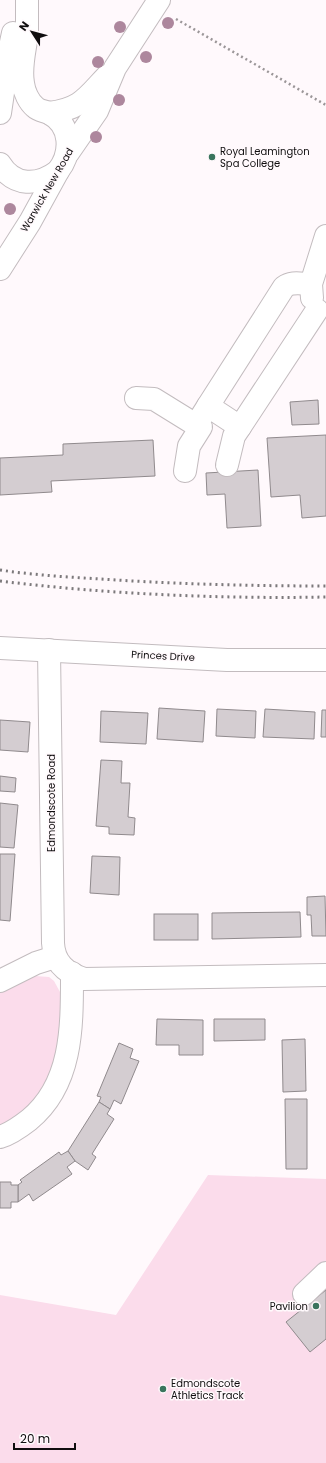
<svg xmlns="http://www.w3.org/2000/svg" width="326" height="1463" font-family="Poppins,sans-serif">
<rect width="100%" height="100%" fill="#fff9fc"/>
<g fill="#fbdceb">
<path d="M35,976L49,977L54,981L60,992L62,1006L60,1034L53,1073L30,1107L0,1128V993L15,983Z"/>
<path d="M208,1175L326,1179V1463H0V1295L116,1315Z"/>
</g>
<g fill="#d4cdd1" stroke="#908a8d">
<path d="M318,400L319,424L292,425L290,402Z"/>
<path d="M326,435V516L302,518L300,495L271,497L267,438Z"/>
<path d="M153,440L155,476L51,481L52,492L0,495V458L63,455V444Z"/>
<path d="M258,470L261,526L227,528L225,494L207,495L206,473Z"/>
<path d="M159,708L205,711L203,742L157,739Z"/>
<path d="M217,709L256,711L255,738L216,736Z"/>
<path d="M265,709L315,712L314,739L263,737Z"/>
<path d="M322,710H326V737H321Z"/>
<path d="M101,711L148,713L146,744L100,742Z"/>
<path d="M0,720L30,722L28,752L0,750Z"/>
<path d="M101,760L122,761L121,783H130L128,817L135,818L134,835L109,834V827L96,826Z"/>
<path d="M0,776L16,778L15,792L0,791Z"/>
<path d="M0,803L18,805L14,848L0,847Z"/>
<path d="M0,854H15L10,921L0,920Z"/>
<path d="M92,856L120,857L119,895L90,893Z"/>
<path d="M325,896L326,936H312L311,915H307V897Z"/>
<path d="M300,912L301,937L212,939V913Z"/>
<rect x="154" y="914" width="44" height="26"/>
<path d="M157,1019L203,1020V1055H179V1045H156Z"/>
<path d="M214,1019H265V1040L214,1041Z"/>
<path d="M305,1039L306,1091L283,1092L282,1040Z"/>
<path d="M119,1043L133,1049L130,1058L139,1061L121,1104L114,1100L110,1109L99,1102L101,1097L97,1096Z"/>
<path d="M285,1099H307V1169H286Z"/>
<path d="M99,1102L110,1109L107,1114L114,1119L92,1154L96,1157L88,1170L75,1161L68,1151Z"/>
<path d="M68,1151L75,1161L67,1167L72,1174L33,1201L29,1194L18,1202V1185L22,1182L20,1180L59,1152L61,1155Z"/>
<path d="M0,1182H11V1185H18V1202H11V1208H0Z"/>
<path d="M326,1290V1339L310,1352L286,1322Z"/>
</g>
<g fill="none" stroke-linecap="round" stroke-linejoin="round">
<g stroke="#c3bcbf" stroke-width="24">
<g id="minor">
<path d="M49,113C81,109 86,98 107,76"/>
<path d="M68,153L97,111L115,68L159,0"/>
<path d="M311,284C301,284 292,281 284,287L208,406L240,427L317,310"/>
<path d="M312,298L311,284L326,236"/>
<path d="M136,398L154,399L196,425"/>
<path d="M227,465L234,436L240,427"/>
<path d="M185,471L189,446L201,427L196,425L208,406"/>
<path d="M0,648L227,660H326"/>
<path d="M49,650L53,943C54,963 66,973 84,979L326,975"/>
<path d="M0,981L36,963L55,957"/>
<path d="M0,1137C10,1134 20,1127 29,1120C73,1084 72,1026 72,973"/>
<path d="M304,1294L326,1273"/>
</g>
</g>
<g stroke="#c3bcbf" stroke-width="24">
<g id="major">
<path d="M0,113L9,52L13,33"/>
<path d="M0,164C14,187 38,186 58,171"/>
<path d="M0,269L30,222L58,171C72,153 72,125 49,113C45,111 39,111 35,107C29,102 24,92 23,83C20,67 25,50 27,34C27,23 27,11 27,0"/>
</g>
</g>
<path stroke="#9b9698" stroke-width="2.5" stroke-dasharray="2 3" stroke-linecap="butt" d="M176,19L326,105"/>
<use href="#minor" stroke="#fff" stroke-width="22"/>
<use href="#major" stroke="#fff" stroke-width="22"/>
<g stroke="#7c797b" stroke-width="3" stroke-dasharray="2 4" stroke-linecap="butt">
<path d="M0,570C33,575 67,577 100,579C175,584 251,586 326,586"/>
<path d="M0,581C106,594 219,599 326,597"/>
</g>
</g>
<g fill="#ad879d">
<circle cx="168" cy="23" r="6"/>
<circle cx="120" cy="27" r="6"/>
<circle cx="146" cy="57" r="6"/>
<circle cx="98" cy="62" r="6"/>
<circle cx="119" cy="100" r="6"/>
<circle cx="96" cy="137" r="6"/>
<circle cx="10" cy="209" r="6"/>
</g>
<g fill="#39745d" stroke="#fff9fc" stroke-width="1.5">
<circle cx="212" cy="157" r="4"/>
<circle cx="316" cy="1306" r="4"/>
<circle cx="163" cy="1389" r="4"/>
</g>
<g text-anchor="middle" dominant-baseline="central" stroke-width="3" stroke-linejoin="round" paint-order="stroke">
<g font-size="10" fill="#100e0f" stroke="#fff9fc" text-anchor="start">
<text x="220" y="151">Royal Leamington<tspan x="220" dy="12">Spa College</tspan></text>
<text x="308" y="1306" text-anchor="end">Pavilion</text>
<text x="171" y="1383">Edmondscote<tspan x="171" dy="12">Athletics Track</tspan></text>
</g>
<g font-size="10" fill="#100e0f" stroke="#fff9fc">
<text transform="translate(47 190) rotate(-60)">Warwick New Road</text>
<text transform="translate(163 656) rotate(3)">Princes Drive</text>
<text transform="translate(51 803) rotate(-90)">Edmondscote Road</text>
</g>
</g>
<g transform="translate(32 32) rotate(306)" stroke="#fff9fc" stroke-width="3" paint-order="stroke">
<path d="M0-3L7 15L0 10L-7 15Z" fill="#100e0f"/>
<text y="-6" font-size="11" font-weight="bold" text-anchor="middle" fill="#100e0f">N</text>
</g>
<path d="M14 1443v6h61v-6" fill="none" stroke="#100e0f" stroke-width="2"/>
<text x="20" y="1443" font-size="12" fill="#100e0f" stroke="#fff9fc" stroke-width="3" paint-order="stroke">20 m</text>
</svg>
